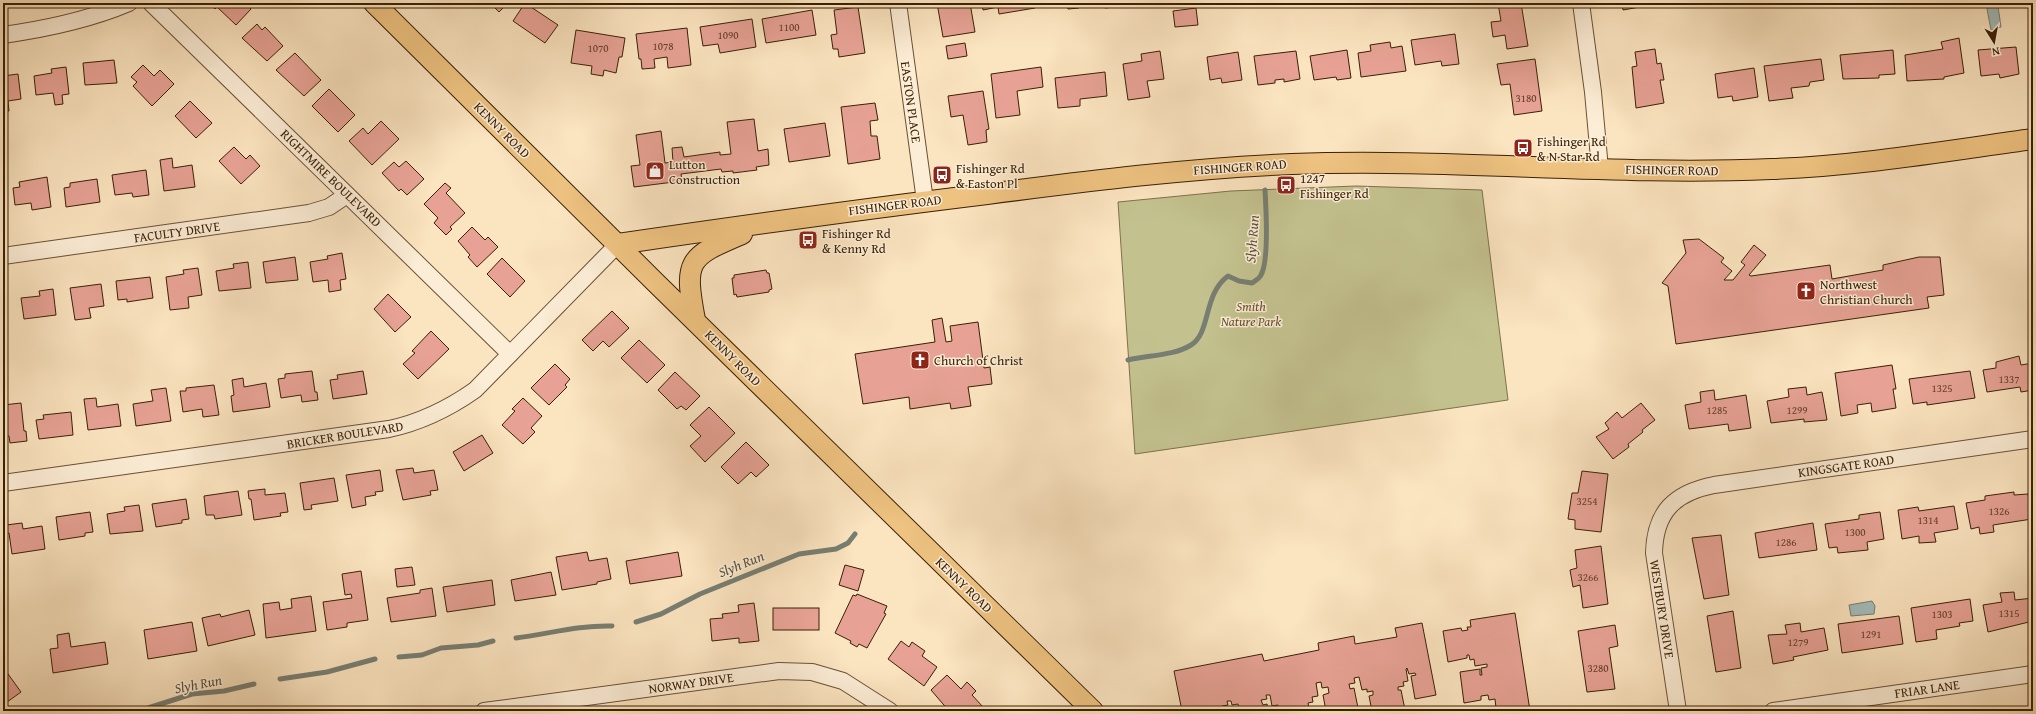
<svg xmlns="http://www.w3.org/2000/svg" width="2036" height="714" font-family="'Gentium Book Plus',serif">
<rect width="100%" height="100%" fill="#fbe4c0"/>
<filter id="stains"><feTurbulence type="fractalNoise" baseFrequency=".005" numOctaves="4"/><feColorMatrix values="0 0 0 0 .2 0 0 0 0 .09 0 0 0 0 .02 0 0 0 .5 -.17"/></filter>
<radialGradient id="worn" r=".72"><stop offset=".6" stop-color="#630" stop-opacity="0"/><stop offset="1" stop-color="#630" stop-opacity=".3"/></radialGradient>
<path fill="#c3c28f" stroke="#7e714a" d="M1356,186L1482,190L1508,400L1135,454L1118,202L1231,191Z"/>
<g fill="#a2bcbb" stroke="#787e72">
<path d="M1998,6L2001,27L1991,30L1987,9L1988,7Z"/>
<path d="M1872,601L1875,606L1874,614L1851,616L1849,605Z"/>
</g>
<g fill="none" stroke-linecap="round" stroke-linejoin="round">
<g stroke="#787e72" stroke-width="5">
<path d="M1128,360C1149,355 1173,356 1191,345C1211,333 1203,294 1228,276L1239,281L1252,283C1255,281 1260,278 1261,275C1269,261 1266,207 1265,190"/>
<path d="M636,622L661,614L700,594L799,554L836,549L848,543L855,534"/>
<path d="M516,638C548,634 579,625 612,626"/>
<path d="M399,657L422,655L441,648L478,645L493,641"/>
<path d="M280,679L327,672L375,659"/>
<path d="M148,708L192,694L224,691L254,684"/>
</g>
</g>
<g fill="#e7a295" stroke="#3a2005">
<path d="M210,3H245L251,9L236,25L217,7L215,9Z"/>
<path d="M490,3H508L499,12Z"/>
<path d="M525,3L558,25L545,43L513,21Z"/>
<path d="M937,3H970L975,32L943,37Z"/>
<path d="M982,3H1034L1035,8L999,14L998,7L983,10Z"/>
<path d="M1066,3H1078L1079,8L1068,9Z"/>
<path d="M1105,3H1123V6L1105,8Z"/>
<path d="M1136,3H1151V4L1136,6Z"/>
<path d="M1498,3H1521L1528,46L1507,49L1505,35L1493,37L1491,22L1501,21Z"/>
<path d="M1622,3H1651V5L1623,10Z"/>
<path d="M858,7L865,53L839,57L838,49H833L831,35L837,34L834,10Z"/>
<path d="M1196,8L1198,25L1175,27L1173,11Z"/>
<path d="M812,10L816,35L766,43L762,19Z"/>
<path d="M752,19L756,47L720,53L718,44L703,46L700,27Z"/>
<path d="M257,24L262,30L265,27L283,46L267,61L242,38Z"/>
<path d="M687,28L691,65L668,68L667,57L654,59L655,68L642,69L641,59H639L636,34Z"/>
<path d="M576,30L625,38L622,57H619L616,73L604,70L603,76L591,74L592,66L571,63Z"/>
<path d="M1455,34L1459,64L1442,66L1441,61L1415,65L1411,40Z"/>
<path d="M1959,38L1964,73L1944,77V79L1907,81L1905,55L1943,49L1941,42Z"/>
<path d="M1390,42L1391,48L1402,46L1406,71L1361,77L1358,53L1371,51L1370,45Z"/>
<path d="M965,43L967,56L948,59L946,46Z"/>
<path d="M2016,47L2019,74L2000,78L1999,74L1981,76L1978,50Z"/>
<path d="M1655,49L1657,64L1661,63L1664,80H1660L1664,103L1636,108L1632,67L1637,66L1635,52Z"/>
<path d="M1347,50L1351,78L1337,80L1336,77L1314,80L1310,56Z"/>
<path d="M1893,50L1895,74L1879,75V78L1843,79L1840,55Z"/>
<path d="M1160,51L1164,79L1147,81L1150,97L1128,100L1123,64L1142,61L1141,54Z"/>
<path d="M1296,51L1300,79L1284,82V79L1275,80V83L1258,85L1254,56Z"/>
<path d="M1238,52L1242,80L1222,83L1221,78L1210,80L1207,57Z"/>
<path d="M295,53L321,80L304,96L276,70Z"/>
<path d="M1535,59L1542,111L1514,115L1510,84L1501,85L1497,64Z"/>
<path d="M1821,59L1824,80L1810,82L1809,86L1791,88L1793,98L1769,101L1764,66Z"/>
<path d="M114,60L117,83L85,85L83,63Z"/>
<path d="M143,65L154,76L160,70L174,84L152,106L133,86L137,82L131,77Z"/>
<path d="M66,67L69,94L62,95L63,104L55,105L53,93L36,95L34,76L52,73L51,69Z"/>
<path d="M1041,67L1043,87L1017,91L1020,115L996,118L991,74Z"/>
<path d="M1754,68L1758,97L1733,101L1732,96L1718,98L1715,74Z"/>
<path d="M1105,72L1107,96L1080,99V106L1058,108L1055,78Z"/>
<path d="M18,74L21,99L8,101L9,111H3V76Z"/>
<path d="M329,89L355,115L338,132L312,106Z"/>
<path d="M983,91L989,129L986,130L987,142L968,145L963,115L951,117L948,96Z"/>
<path d="M190,101L212,123L196,138L175,116Z"/>
<path d="M875,103L878,120L870,121L871,136H877L880,159L848,164L841,107Z"/>
<path d="M754,119L758,151L768,149L769,165L756,167L757,170L733,173V171L722,172L721,169L681,174L682,181L634,187L631,166L640,165L636,135L661,131L665,163L673,162L672,148L682,147L684,157L720,152V155L731,154L727,122Z"/>
<path d="M381,121L399,139L372,165L349,141L363,128L368,134Z"/>
<path d="M825,123L830,156L789,162L784,129Z"/>
<path d="M234,147L246,159L250,155L260,166L241,184L219,161Z"/>
<path d="M172,158L173,168L192,165L195,187L164,191L160,160Z"/>
<path d="M406,161L424,179L407,195L401,189L399,191L382,173L394,162L399,167Z"/>
<path d="M146,170L149,195L133,197L132,193L115,195L112,175Z"/>
<path d="M47,177L51,207L32,210L31,203L15,205L13,188L20,187L19,182Z"/>
<path d="M97,179L100,202L66,207L64,188L70,187V183Z"/>
<path d="M445,183L451,188L446,193L465,213L450,227L452,229L446,235L434,223L438,218L424,204Z"/>
<path d="M472,227L485,240L488,237L498,247L477,267L468,257L470,255L458,241Z"/>
<path d="M1699,239L1724,258L1721,262L1732,271L1724,280H1733L1745,265L1741,262L1754,245L1766,255L1749,275L1751,276L1830,265L1832,279L1883,270V265L1919,257H1940L1944,295L1927,297L1929,308L1676,344L1668,286L1662,283L1686,253L1683,240Z"/>
<path d="M342,253L346,279L340,280L341,290L329,292L328,280L313,282L310,262L328,259L327,256Z"/>
<path d="M295,257L298,280L266,283L263,262Z"/>
<path d="M502,258L525,281L510,297L487,274Z"/>
<path d="M248,262L251,288L219,291L216,271L234,268L233,264Z"/>
<path d="M198,268L202,295L188,297L189,308L170,310L166,277L184,274L183,270Z"/>
<path d="M766,270L767,273H769L772,289L769,290V292L737,297L736,294L734,295L732,278H734V275Z"/>
<path d="M150,277L153,298L127,302V299L118,300L116,281Z"/>
<path d="M101,284L104,306L89,308L91,318L75,320L70,288Z"/>
<path d="M53,289L56,315L24,319L21,298L40,296L39,291Z"/>
<path d="M388,294L411,317L395,332L374,309Z"/>
<path d="M3,297L7,319L3,320Z"/>
<path d="M612,311L629,328L609,347L603,341L593,351L582,340Z"/>
<path d="M942,318L946,342L952,341L950,326L978,322L984,368L990,367L992,384L968,387L971,406L951,409L950,403L910,409L909,397L863,404L855,354L935,342L932,320Z"/>
<path d="M431,331L449,349L418,379L403,364L415,353L412,351Z"/>
<path d="M639,340L665,365L647,383L621,358Z"/>
<path d="M2019,356L2021,365L2033,363V390L2021,392L2020,387L1987,392L1983,370L1996,368V362Z"/>
<path d="M555,364L570,379L565,385L567,387L549,405L531,388Z"/>
<path d="M1892,365L1896,389H1893L1896,408L1872,412L1871,403L1857,405L1858,413L1841,416L1835,373Z"/>
<path d="M312,371L315,392H317L318,400L302,402L301,395L281,398L278,379L285,378V374Z"/>
<path d="M363,371L367,394L333,399L330,380L338,379L337,375Z"/>
<path d="M1970,371L1975,398L1927,405V402L1913,404L1909,379Z"/>
<path d="M675,372L700,396L686,410L681,406L677,409L658,390Z"/>
<path d="M243,378L244,387L266,383L270,407L233,412L231,396L234,395L232,380Z"/>
<path d="M214,385L219,415L203,417L202,409L183,412L180,391H186V388Z"/>
<path d="M1806,387L1807,395L1822,392L1827,420L1804,422V419L1771,423L1767,401L1789,397L1788,389Z"/>
<path d="M166,388L171,421L136,426L133,404L153,401L151,390Z"/>
<path d="M1714,390L1715,400L1746,395L1751,428L1729,431L1728,424L1689,429L1685,405L1701,402L1700,392Z"/>
<path d="M96,398L97,407L118,404L121,426L88,430L84,399Z"/>
<path d="M523,398L542,416L531,428L535,432L523,444L502,425L515,411L512,409Z"/>
<path d="M21,403L24,431H26L27,441L10,443L9,436L3,437V405Z"/>
<path d="M1641,403L1655,420L1642,430L1643,432L1628,444L1629,447L1613,459L1596,437L1609,429L1605,423L1617,412L1622,418Z"/>
<path d="M709,407L735,433L705,462L690,446L701,436L690,425Z"/>
<path d="M71,412L73,435L39,439L36,420L44,419L43,415Z"/>
<path d="M482,435L493,453L464,471L453,452Z"/>
<path d="M746,442L769,465L756,477L751,472L738,484L721,467Z"/>
<path d="M413,468L414,473L434,470L438,490L430,491L431,495L403,500L396,470Z"/>
<path d="M380,470L383,491L375,492L376,495L365,497L366,505L352,508L346,475Z"/>
<path d="M1582,471L1608,474L1601,532L1575,529V520L1568,519L1572,493H1578Z"/>
<path d="M334,478L338,501L311,505L312,509L304,510L300,483Z"/>
<path d="M265,489V495L285,493L288,512L280,513L281,516L254,520L251,499H249L248,491Z"/>
<path d="M238,491L242,515L215,519L214,515H206L204,496Z"/>
<path d="M2014,492V495L2028,494L2032,519L1993,525L1994,532L1980,534L1979,527L1971,529L1966,503L1985,500V496Z"/>
<path d="M186,499L189,519L182,520V523L156,527L152,504Z"/>
<path d="M139,505L143,531L110,534L107,514L125,511L124,507Z"/>
<path d="M1954,506L1958,529L1934,533L1936,542L1919,543V536L1902,539L1898,510L1918,507L1919,511Z"/>
<path d="M90,512L93,532L85,533V536L59,540L56,517Z"/>
<path d="M1880,512L1884,539L1867,542L1868,550L1838,553L1837,547L1829,548L1825,524L1859,519V515Z"/>
<path d="M22,523L23,529L42,526L45,549L12,554L9,533H7L6,525Z"/>
<path d="M1813,523L1817,550L1759,558L1755,533Z"/>
<path d="M1721,535L1729,595L1704,599L1692,538Z"/>
<path d="M1601,546L1608,604L1583,608L1580,585L1573,587L1570,570L1577,568L1575,550Z"/>
<path d="M587,552L589,561L607,558L611,579L597,582V584L562,590L556,557Z"/>
<path d="M678,552L682,576L630,584L626,561Z"/>
<path d="M845,565L864,570L858,591L839,585Z"/>
<path d="M412,567L415,585L397,587L395,569Z"/>
<path d="M361,571L368,620L347,623V627L327,630L323,602L352,598L351,594L345,595L342,574Z"/>
<path d="M551,572L556,595L515,601L511,580Z"/>
<path d="M492,580L495,605L447,612L443,587Z"/>
<path d="M432,588L436,616L391,622L387,598L420,593V590Z"/>
<path d="M2014,592L2015,600L2033,598V621L1988,632L1983,605L2002,602L2000,593Z"/>
<path d="M857,594L887,606L884,613L886,614L867,648L859,644L857,647L850,643L851,641L835,633L853,595L856,596Z"/>
<path d="M311,596L316,631L266,638L263,604L279,602L280,610L292,608L291,599Z"/>
<path d="M1970,599L1973,621L1959,623L1960,626L1936,630L1937,639L1916,642L1911,608Z"/>
<path d="M754,603L759,641L739,643V638L712,641L710,619L723,618L722,614L739,612L738,605Z"/>
<rect x="773" y="608" width="46" height="22"/>
<path d="M249,610L255,635L208,646L202,618L220,614L221,617Z"/>
<path d="M1733,611L1741,668L1716,672L1707,616Z"/>
<path d="M1515,613L1530,711H1481L1496,708L1495,699L1489,700L1488,695L1481,696V700L1464,703L1460,672L1480,669V675H1482L1481,668L1487,667V664L1475,666L1474,659L1470,660L1469,655H1467V658L1448,662L1443,631L1461,628L1462,631L1468,630L1467,627H1471L1470,620Z"/>
<path d="M1899,616L1903,644L1842,653L1838,624Z"/>
<path d="M192,622L197,651L148,659L144,630Z"/>
<path d="M1422,623L1436,695L1415,699L1411,676L1416,675L1415,673L1409,674L1407,668L1406,669L1408,681L1403,682L1404,686L1398,687V690H1401L1405,710L1372,711L1369,696L1373,695V691L1367,692V689L1362,690L1359,677L1354,678L1355,683L1349,684L1350,689L1354,688L1358,708L1342,711H1326L1323,695L1329,693L1328,687L1322,688L1321,682L1316,683L1318,696L1312,697L1313,702L1308,703L1309,708L1313,707V711H1285L1284,708L1279,709L1278,705L1272,706L1270,695H1266L1267,699L1261,700L1263,705L1267,704L1268,711H1235L1239,709L1238,704L1232,705L1231,701H1227L1228,705L1222,706L1223,709L1218,711H1182L1174,671L1262,654L1264,661L1319,650L1318,643L1354,636L1355,644L1397,637L1395,628Z"/>
<path d="M1800,623L1801,632L1824,628L1828,650L1793,657L1794,660L1773,664L1768,635L1787,634L1785,625Z"/>
<path d="M1615,625L1618,646L1609,648L1615,689L1587,692L1578,631Z"/>
<path d="M69,633L71,647L105,642L108,664L53,673L50,649L58,648L57,635Z"/>
<path d="M901,641L909,647L912,642L925,651L922,656L937,667L924,686L888,659Z"/>
<path d="M3,667L21,692L3,705Z"/>
<path d="M947,675L961,689L967,682L976,691L972,695L983,707L979,711H949L931,690Z"/>
<path d="M1621,707L1622,711H1597Z"/>
</g>
<g fill="none" stroke-linecap="round" stroke-linejoin="round">
<g stroke="#6a5134" stroke-width="18">
<g id="minor">
<path d="M151,3L510,354"/>
<path d="M898,3L925,201"/>
<path d="M1581,3L1593,92L1600,169"/>
<path d="M3,35C46,29 89,20 129,3"/>
<path d="M3,256L309,213L329,207L347,195"/>
<path d="M3,483L389,429C422,422 448,409 475,390L618,244"/>
<path d="M484,711L779,671L812,672L843,681L890,711"/>
<path d="M1678,711L1654,553C1655,512 1674,493 1714,485L2033,439"/>
<path d="M1773,711L2033,674"/>
</g>
</g>
<g stroke="#3a2005" stroke-width="22">
<g id="major">
<path d="M374,3L654,281L1093,711"/>
<path d="M618,244C741,226 864,209 987,194C1088,181 1190,168 1292,164C1452,158 1611,176 1771,169C1859,166 1946,151 2033,139"/>
<path d="M695,320C684,261 687,257 742,234"/>
</g>
</g>
<use href="#minor" stroke="#fcedd6" stroke-width="16"/>
<use href="#major" stroke="#eec280" stroke-width="20"/>
</g>
<defs>
<g id="bus-square" transform="scale(1)"><rect x="-9" y="-9" width="18" height="18" rx="4" fill="#8f2418" stroke="#fcedd6"/><path d="M-5-6H5V4H4V6H2V4H-2V6H-4V4H-5ZM-3.5-4V0h7V-4ZM-3.5 1.2v1.5H-2V1.2ZM2 1.2v1.5H3.5V1.2Z" fill="#fff"/></g>
<g id="shop-square" transform="scale(1)"><rect x="-9" y="-9" width="18" height="18" rx="4" fill="#8f2418" stroke="#fcedd6"/><path d="M-5-2.5h2.3a2.7 3.5 0 0 1 5.4 0H5L5.5 6h-11ZM-1.5-2.5h3a1.5 2.3 0 0 0-3 0Z" fill="#fff"/></g>
<g id="church-square" transform="scale(1)"><rect x="-9" y="-9" width="18" height="18" rx="4" fill="#8f2418" stroke="#fcedd6"/><path d="M-1.2-6h2.4v3.5h3.3v2.4h-3.3V6h-2.4V-.1h-3.3v-2.4h3.3Z" fill="#fff"/></g>
</defs>
<g fill-rule="evenodd">
<use href="#bus-square" x="1523" y="148"/>
<use href="#shop-square" x="655" y="171"/>
<use href="#bus-square" x="942" y="175"/>
<use href="#bus-square" x="1286" y="185"/>
<use href="#bus-square" x="808" y="240"/>
<use href="#church-square" x="1806" y="291"/>
<use href="#church-square" x="920" y="360"/>
</g>
<g text-anchor="middle" dominant-baseline="central" stroke-width="3" stroke-linejoin="round" paint-order="stroke">
<g font-size="11" fill="#654029">
<text x="789" y="27">1100</text>
<text x="728" y="35">1090</text>
<text x="663" y="46">1078</text>
<text x="598" y="48">1070</text>
<text x="1526" y="98">3180</text>
<text x="2009" y="379">1337</text>
<text x="1942" y="388">1325</text>
<text x="1717" y="410">1285</text>
<text x="1797" y="410">1299</text>
<text x="1587" y="501">3254</text>
<text x="1999" y="511">1326</text>
<text x="1928" y="520">1314</text>
<text x="1855" y="532">1300</text>
<text x="1786" y="542">1286</text>
<text x="1588" y="577">3266</text>
<text x="2009" y="613">1315</text>
<text x="1942" y="614">1303</text>
<text x="1871" y="634">1291</text>
<text x="1798" y="642">1279</text>
<text x="1598" y="668">3280</text>
</g>
<g font-size="13" fill="#3a2005" stroke="#fcedd6">
<text transform="translate(911 102) rotate(82)">EASTON PLACE</text>
<text transform="translate(502 130) rotate(45)">KENNY ROAD</text>
<text transform="translate(1240 167) rotate(-4)">FISHINGER ROAD</text>
<text transform="translate(1672 170) rotate(1)">FISHINGER ROAD</text>
<text transform="translate(331 178) rotate(44)">RIGHTMIRE BOULEVARD</text>
<text transform="translate(895 205) rotate(-7)">FISHINGER ROAD</text>
<text transform="translate(177 232) rotate(-8)">FACULTY DRIVE</text>
<text transform="translate(733 358) rotate(45)">KENNY ROAD</text>
<text transform="translate(345 435) rotate(-9)">BRICKER BOULEVARD</text>
<text transform="translate(1846 466) rotate(-8)">KINGSGATE ROAD</text>
<text transform="translate(964 585) rotate(44)">KENNY ROAD</text>
<text transform="translate(1662 609) rotate(81)">WESTBURY DRIVE</text>
<text transform="translate(691 683) rotate(-8)">NORWAY DRIVE</text>
<text transform="translate(1927 689) rotate(-8)">FRIAR LANE</text>
</g>
<g font-size="13" fill="#3a2005" stroke="#fcedd6" text-anchor="start">
<text x="1537" y="141">Fishinger Rd<tspan x="1537" dy="15">&amp; N Star Rd</tspan></text>
<text x="669" y="164">Lutton<tspan x="669" dy="15">Construction</tspan></text>
<text x="956" y="168">Fishinger Rd<tspan x="956" dy="15">&amp; Easton Pl</tspan></text>
<text x="1300" y="178">1247<tspan x="1300" dy="15">Fishinger Rd</tspan></text>
<text x="822" y="233">Fishinger Rd<tspan x="822" dy="15">&amp; Kenny Rd</tspan></text>
<text x="1820" y="284">Northwest<tspan x="1820" dy="15">Christian Church</tspan></text>
<text x="934" y="360">Church of Christ</text>
</g>
<g font-size="13" font-style="italic" fill="#63512e" stroke="#fcedd6">
<text x="1251" y="306">Smith<tspan x="1251" dy="15">Nature Park</tspan></text>
</g>
<g font-size="14" font-style="italic" fill="#594f3c" stroke="#fcedd6">
<text transform="translate(1252 239) rotate(-86)">Slyh Run</text>
<text transform="translate(741 564) rotate(-22)">Slyh Run</text>
<text transform="translate(198 684) rotate(-11)">Slyh Run</text>
</g>
</g>
<rect width="2036" height="714" fill="none" stroke="#fbe4c0" stroke-width="16"/>
<rect x="4" y="4" width="2028" height="706" fill="none" stroke="#3a2005" stroke-width="2"/>
<rect x="8" y="8" width="2020" height="698" fill="none" stroke="#3a2005"/>
<g transform="translate(1994 42) rotate(169)" stroke="#fcedd6" stroke-width="3" paint-order="stroke">
<path d="M0-3L7 15L0 10L-7 15Z" fill="#3a2005"/>
<text y="-6" font-size="11" font-weight="bold" text-anchor="middle" fill="#3a2005">N</text>
</g>
<rect width="100%" height="100%" filter="url(#stains)"/>
<rect width="100%" height="100%" fill="url(#worn)"/>
</svg>
